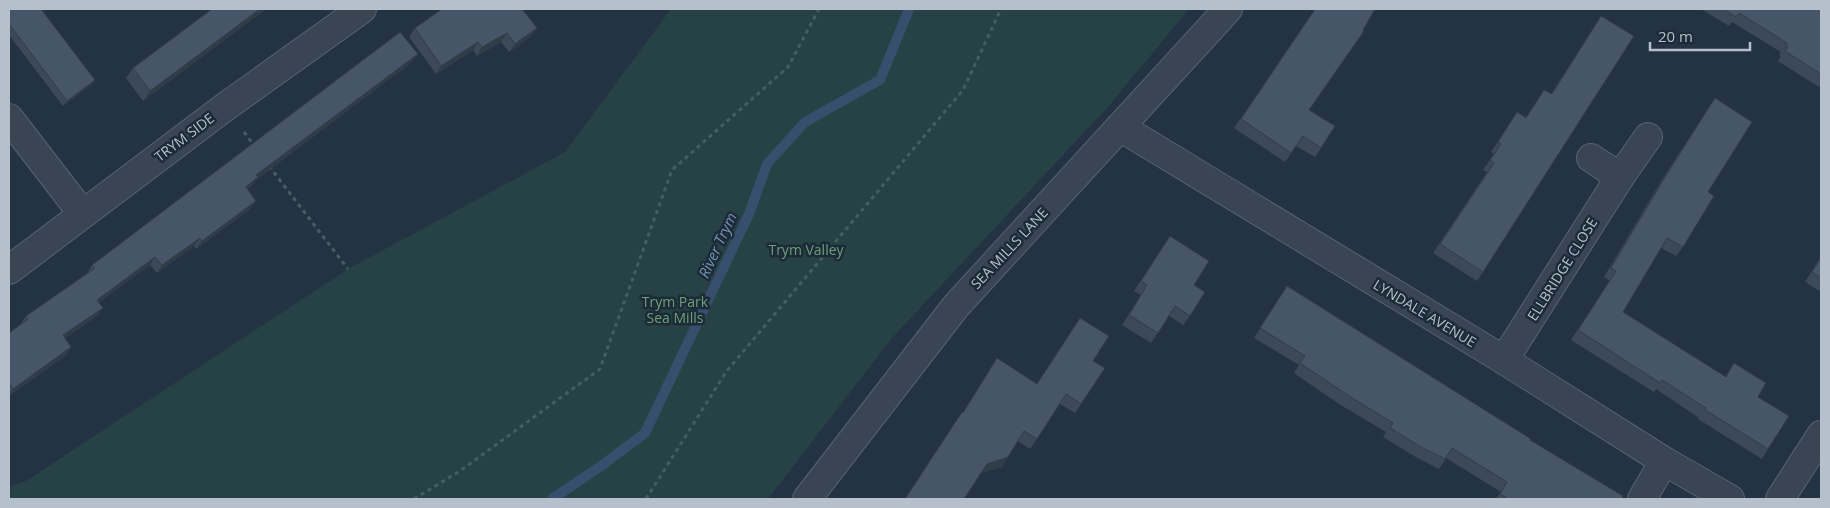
<svg xmlns="http://www.w3.org/2000/svg" width="1830" height="508" font-family="'Open Sans',sans-serif">
<rect width="100%" height="100%" fill="#243344"/>
<path fill="#264245" d="M671,9H1189L1107,108L891,339L768,499H9V487L26,481L348,269L565,152Z"/>
<g fill="none" stroke-linecap="round" stroke-linejoin="round">
<path stroke="#374f6c" stroke-width="10" d="M552,499L601,466L645,433L749,214L767,164L805,122L880,80L909,9"/>
<g stroke="#576370" stroke-width="30">
<g id="minor">
<path d="M9,118L82,213"/>
<path d="M1120,127L1504,360L1664,461L1730,499"/>
<path d="M1591,158L1620,177"/>
<path d="M9,270L225,107L362,9"/>
<path d="M1504,360L1620,177L1648,137"/>
<path d="M807,499L956,306L1228,9"/>
<path d="M1642,499L1664,461"/>
<path d="M1780,499L1821,435"/>
</g>
</g>
<g stroke="#445f61" stroke-width="3" stroke-dasharray="4 4" stroke-linecap="butt">
<path d="M244,132L255,147"/>
<path d="M269,166L348,269"/>
<path d="M414,499L460,471L600,369L672,170L788,67L819,9"/>
<path d="M646,499L726,372L963,90L1001,9"/>
</g>
<use href="#minor" stroke="#394553" stroke-width="28"/>
</g>
<g fill="#3c4959">
<path d="M9,9L95,80L91,85L63,106L9,35Z"/>
<path d="M212,9H266L143,101L126,78L133,68Z"/>
<path d="M1315,9L1309,110L1321,148L1315,157L1296,146L1285,162L1234,128Z"/>
<path d="M1701,9H1819L1821,10V84L1819,87L1778,61L1781,56L1779,55L1781,52L1732,22L1729,26Z"/>
<path d="M1601,16L1483,272L1477,281L1433,253L1487,172L1483,170L1494,154L1491,152L1517,112L1526,117L1544,90L1551,94Z"/>
<path d="M415,28H537L531,36L509,52L501,42L477,56L473,50L436,74L409,37Z"/>
<path d="M412,62L257,179L252,185L247,189L250,209L196,249L194,246L157,273L150,265L99,302L103,308L97,316L65,338L71,347L66,355L9,396V333L20,325L26,316L87,274L92,265Z"/>
<path d="M1715,98L1708,192L1683,247L1676,256L1661,248L1623,312L1725,377L1734,363L1758,397L1768,449L1762,459L1698,419L1699,418L1656,389L1654,392L1571,340L1610,281L1604,277L1663,178Z"/>
<path d="M1170,236L1190,316L1183,325L1169,316L1151,343L1122,325L1141,295L1134,291Z"/>
<path d="M1821,256V292L1805,282Z"/>
<path d="M1287,286L1530,440L1623,499H1496L1501,492L1446,458L1439,469L1414,456L1383,437L1386,432L1339,404L1294,373L1299,365L1254,338Z"/>
<path d="M1080,318L1093,361L1081,404L1075,413L1060,404L1030,449L1018,441L1002,467L981,473L963,412L991,368L997,358L1037,384Z"/>
</g>
<g fill="#313c49">
<path d="M260,9H266L143,101L150,91Z"/>
<path d="M537,28L531,36L509,52L515,44Z"/>
<path d="M507,33L501,42L477,56L482,47Z"/>
<path d="M478,42L473,50L436,74L441,66Z"/>
<path d="M418,54L412,62L257,179L252,185L240,195L246,187L256,175Z"/>
<path d="M95,80L91,85L63,106L67,101Z"/>
<path d="M256,201L250,209L196,249L202,241Z"/>
<path d="M200,238L194,246L157,273L162,265Z"/>
<path d="M155,257L150,265L92,308L97,300Z"/>
<path d="M103,308L97,316L58,343L63,335Z"/>
<path d="M71,347L66,355L9,396L13,389Z"/>
<path d="M1008,457L1002,467L980,473L987,464Z"/>
</g>
<g fill="#465568" stroke="#313c49">
<path d="M9,9H41L95,80L67,101L9,24Z"/>
<path d="M212,9H260L150,91L133,68Z"/>
<path d="M442,9H522L537,28L515,44L507,33L482,47L478,42L441,66L415,28Z"/>
<path d="M1315,9H1375L1363,30L1364,31L1309,110L1335,126L1321,148L1303,136L1291,153L1241,119Z"/>
<path d="M1723,9H1819L1821,10V74L1785,51L1788,47L1786,45L1787,43L1739,13L1736,17Z"/>
<path d="M1601,16L1634,36L1483,272L1440,244L1494,163L1490,160L1501,144L1498,142L1517,112L1526,118L1544,90L1552,94Z"/>
<path d="M400,32L418,54L256,175L258,177L246,187L256,201L202,241L200,238L162,265L155,257L97,300L103,308L63,335L71,347L13,389L9,383V333L28,319L26,316L95,268L92,265Z"/>
<path d="M1715,98L1752,122L1708,192L1714,196L1683,247L1667,238L1623,312L1726,377L1734,363L1766,383L1758,397L1789,416L1768,449L1705,410L1706,408L1662,380L1660,383L1578,330L1616,271L1611,268L1670,169Z"/>
<path d="M1170,236L1209,261L1194,285L1205,292L1190,316L1175,306L1158,333L1129,315L1147,285L1141,281Z"/>
<path d="M1821,258V278L1812,272Z"/>
<path d="M1287,286L1531,439L1530,440L1623,496L1622,499H1623H1508L1500,494L1507,482L1452,448L1445,459L1421,447L1390,428L1393,423L1346,394L1300,363L1305,356L1260,328Z"/>
<path d="M1080,318L1109,336L1093,361L1105,368L1081,404L1066,394L1037,439L1024,431L1008,457L987,464L964,499H905L962,412L963,413L997,358L1037,384Z"/>
</g>
<g text-anchor="middle" dominant-baseline="central" stroke-width="5" stroke-linejoin="round" paint-order="stroke">
<g font-size="14" fill="#b6c0cd" stroke="#1d2a38">
<text transform="translate(184 137) rotate(-37)">TRYM SIDE</text>
<text transform="translate(1009 248) rotate(-47)">SEA MILLS LANE</text>
<text transform="translate(1562 269) rotate(-58)">ELLBRIDGE CLOSE</text>
<text transform="translate(1425 313) rotate(31)">LYNDALE AVENUE</text>
</g>
<g font-size="14" fill="#6ba075" stroke="#1d2a38">
<text x="806" y="249">Trym Valley</text>
<text x="675" y="301">Trym Park<tspan x="675" dy="16">Sea Mills</tspan></text>
</g>
<g font-size="15" font-style="italic" fill="#7392b3" stroke="#1d2a38">
<text transform="translate(717 245) rotate(-65)">River Trym</text>
</g>
</g>
<rect width="1830" height="508" fill="none" stroke="#b6c0cd" stroke-width="20"/>
<path d="M1650 42v8h100v-8" fill="none" stroke="#b6c0cd" stroke-width="2.5"/>
<text x="1658" y="42" font-size="15" fill="#b6c0cd" stroke="#1d2a38" stroke-width="4" paint-order="stroke">20 m</text>
</svg>
